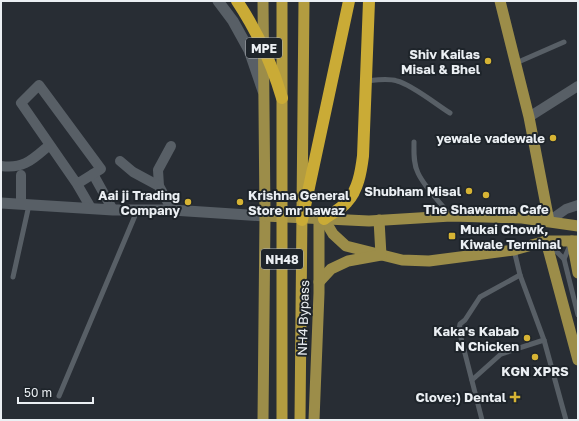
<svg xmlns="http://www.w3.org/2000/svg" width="579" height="421" font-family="'Golos Text',sans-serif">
<rect width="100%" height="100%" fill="#282d34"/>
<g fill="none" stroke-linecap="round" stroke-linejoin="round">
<g stroke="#585f66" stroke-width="5">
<path d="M516,63L564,42"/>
<path d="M366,81C376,80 388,78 397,81C411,84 437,105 450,113"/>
<path d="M414,142C414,152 413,163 418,173C425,188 440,202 450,215"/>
<path d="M549,244L564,259L578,315"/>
<path d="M514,250L520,275L544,340L566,420"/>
<path d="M564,259L571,243"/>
<path d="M13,277L29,205"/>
<path d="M472,380L501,354L544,340"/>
<path d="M59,396L137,211"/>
<path d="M482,420L459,330L460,324L465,320L480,297L520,275"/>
</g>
<g stroke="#585f66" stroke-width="10">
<path d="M529,117L578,86"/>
<path d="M171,146L158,170L159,186L172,210"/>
<path d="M120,161L133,172L159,186"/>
<path d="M1,166C22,169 31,161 46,148"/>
<path d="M93,174L113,210"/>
<path d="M21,175V204"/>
<path d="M77,184L101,169L39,85L21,103L77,184L91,208"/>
<path d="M549,221L566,209L578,205"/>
</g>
<path stroke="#585f66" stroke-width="11" d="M218,1L233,21L249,50L263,91"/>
<path stroke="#585f66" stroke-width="11" d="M1,203L113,210H172L265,216"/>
<g stroke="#9c8d49" stroke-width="11">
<path d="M263,1L265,216L263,420"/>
<path d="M500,1L529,117L549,221"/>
<path d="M265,216L369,221L451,216L522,218L578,226"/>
<path d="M324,219L333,234L346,246L402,260L429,261L514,250L546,241H578"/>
<path d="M546,241L578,360"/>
<path d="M572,241L578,273"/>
<path d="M319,282L331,269L348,261L381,255L379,220"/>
<path d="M314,420L319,293V218"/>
</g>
<g stroke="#b39c40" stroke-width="11">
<path d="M282,1V420"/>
<path d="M300,420L304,1"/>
</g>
<g stroke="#caab36" stroke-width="12">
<path d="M237,1C257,31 272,64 282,98"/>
<path d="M324,219C331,214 341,209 347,202C358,190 361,172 363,156L369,1"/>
<path d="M302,220L349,1"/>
</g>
</g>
<g fill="#d7b434" stroke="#1e242a" stroke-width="1.5">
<circle cx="488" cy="61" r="4"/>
<circle cx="553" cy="138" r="4"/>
<circle cx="469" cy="191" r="4"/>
<circle cx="486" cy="195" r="4"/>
<circle cx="188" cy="202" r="4"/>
<circle cx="240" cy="202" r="4"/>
<rect x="448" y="232" width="8" height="8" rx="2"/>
<circle cx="527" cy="338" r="4"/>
<circle cx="535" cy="357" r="4"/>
<path d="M513 391h4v4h4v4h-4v4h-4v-4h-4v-4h4z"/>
</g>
<g text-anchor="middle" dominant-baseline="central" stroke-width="4" stroke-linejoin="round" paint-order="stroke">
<g fill="#1e242a" stroke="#aeb2b7" stroke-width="1">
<rect x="246" y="38" width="36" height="20" rx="3"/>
<rect x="261" y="249" width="42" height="20" rx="3"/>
</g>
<g font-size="12" font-weight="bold" fill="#ebeff3">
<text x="264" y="48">MPE</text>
<text x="282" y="259">NH48</text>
</g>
<g font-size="13" font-weight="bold" fill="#ebeff3" stroke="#1e242a" text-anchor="end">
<text x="480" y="54">Shiv Kailas<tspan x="480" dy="15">Misal &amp; Bhel</tspan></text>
<text x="545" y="138">yewale vadewale</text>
<text x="461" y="191">Shubham Misal</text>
<text x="180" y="195">Aai ji Trading<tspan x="180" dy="15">Company</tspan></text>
<text x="248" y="195" text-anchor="start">Krishna General<tspan x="248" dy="15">Store mr nawaz</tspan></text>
<text x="486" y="209" text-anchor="middle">The Shawarma Cafe</text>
<text x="460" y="229" text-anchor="start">Mukai Chowk,<tspan x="460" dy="15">Kiwale Terminal</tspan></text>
<text x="519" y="331">Kaka's Kabab<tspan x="519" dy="15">N Chicken</tspan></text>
<text x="535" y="371" text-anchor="middle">KGN XPRS</text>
<text x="506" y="397">Clove:) Dental</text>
</g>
<g font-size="13" fill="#ebeff3" stroke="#1e242a">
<text transform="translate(303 318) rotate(-88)">NH4 Bypass</text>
</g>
</g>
<rect width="579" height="421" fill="none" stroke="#ebeff3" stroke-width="4"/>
<path d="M18 397v6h75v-6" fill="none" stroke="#ebeff3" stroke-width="2"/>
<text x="24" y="397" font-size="12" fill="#ebeff3" stroke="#1e242a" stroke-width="3" paint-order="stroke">50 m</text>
</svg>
